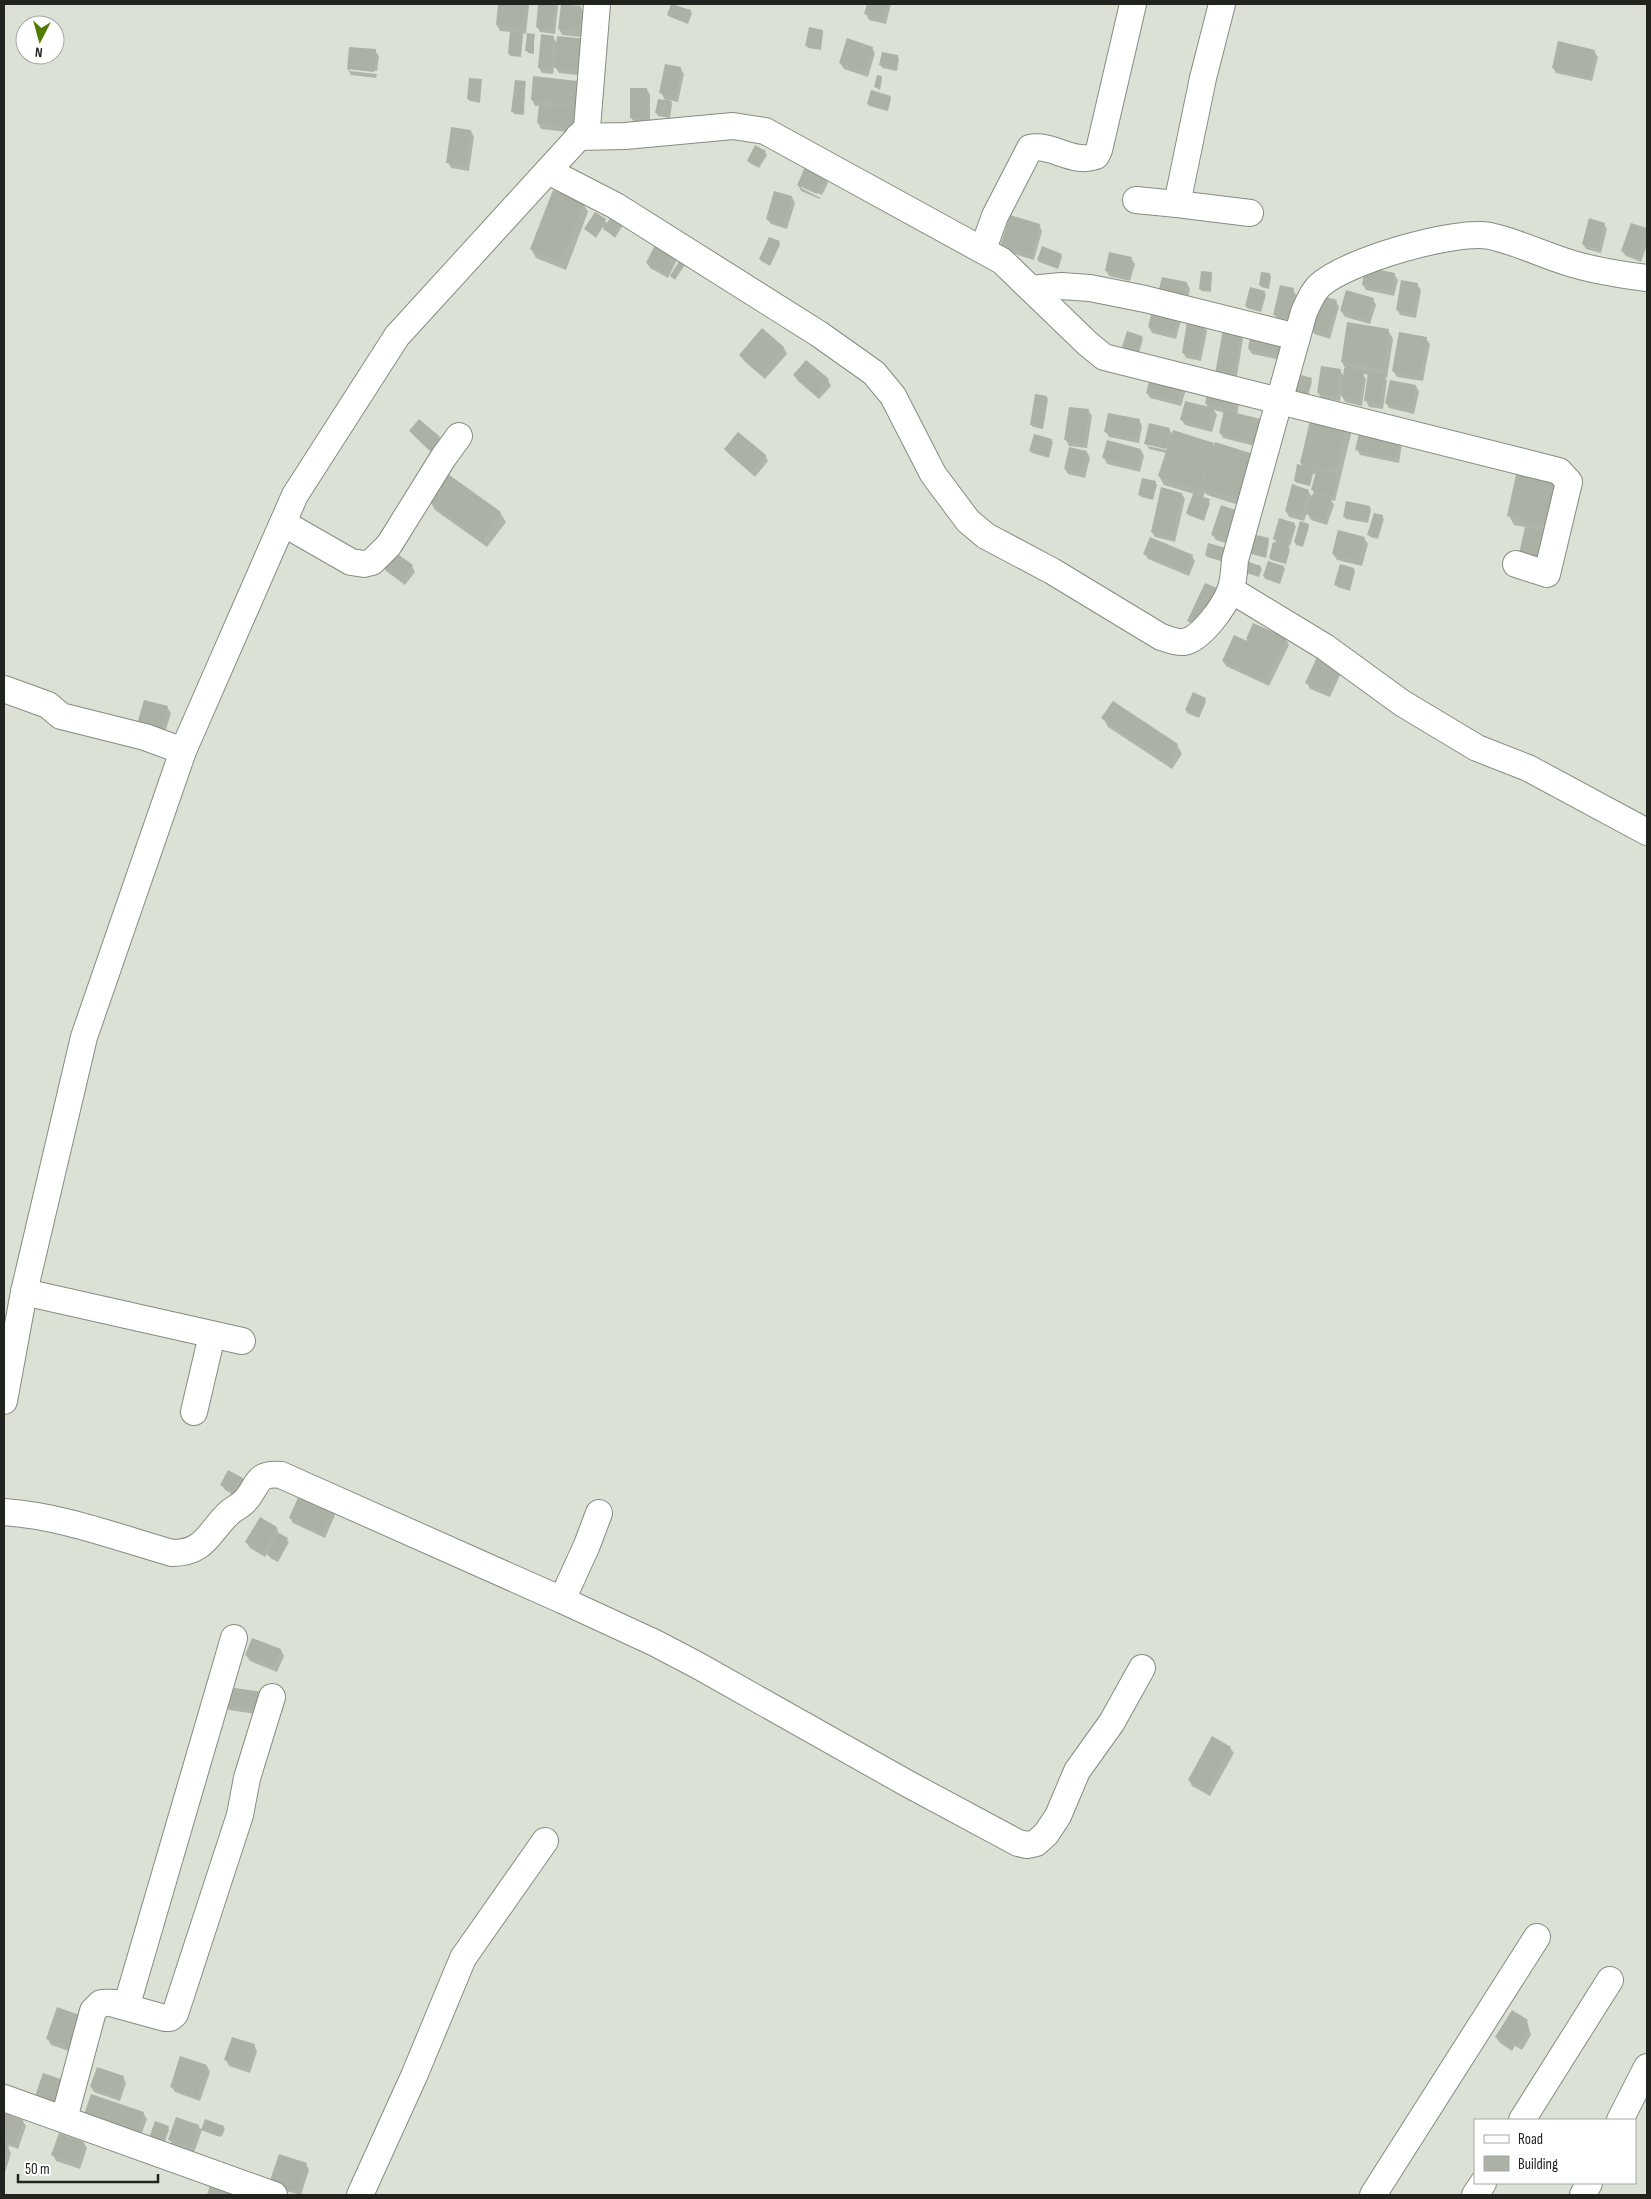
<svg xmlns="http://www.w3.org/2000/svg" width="1651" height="2199" font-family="'Sofia Sans Condensed',sans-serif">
<rect width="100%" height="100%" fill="#dbe2d5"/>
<g fill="#0003" fill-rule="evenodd">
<path d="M499,4H528L529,6L526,34L522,33L523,36L521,57L510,56L511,32L500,31L497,25Z"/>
<path d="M539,4H557L558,6L555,34L540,32L537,27Z"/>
<path d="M672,4L690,11L692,13L688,24L670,17L668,15Z"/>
<path d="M868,4H891L886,24L869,20L866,14Z"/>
<path d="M581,7L584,13L581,37L562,35L559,29Z"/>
<path d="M822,31L823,33L821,50L808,48L807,46Z"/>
<path d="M534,35V54L528,53L527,50Z"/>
<path d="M553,37L558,45L588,76L559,73L554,65L553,74L542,73L539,68Z"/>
<path d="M350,48L375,51L379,56L377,71L350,68V71L377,74L376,78L351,75L348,69Z"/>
<path d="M872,48L875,53L868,77L844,69L840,63Z"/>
<path d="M1594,51L1598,57L1592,81L1556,73L1553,68Z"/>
<path d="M898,56L899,59L897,71L882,68L881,65Z"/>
<path d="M680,68L684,74L678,102L669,100L672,105L670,118L658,116L656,113L666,102L661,93Z"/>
<path d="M881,77L882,79L880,90L875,87Z"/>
<path d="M481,80L480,103L470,101L468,99Z"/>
<path d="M525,82L524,115L514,114L513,112Z"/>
<path d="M576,82L579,87L576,133L541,129L538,123L540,106H535L532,100Z"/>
<path d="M647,89L650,95V123H635L631,118Z"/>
<path d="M890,97L891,99L888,111L869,106L868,104Z"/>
<path d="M471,131L474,137L469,171L451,168L448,162Z"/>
<path d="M765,152L767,155L759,168L750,163L748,161Z"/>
<path d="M825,177L828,183L822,195L801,186V188L821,198L820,199L801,191L798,185Z"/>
<path d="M792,197L795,203L787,229L771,224L767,219Z"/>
<path d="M583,203L588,212L566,270L536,258L531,249Z"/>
<path d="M605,220L607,224L625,222L615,238L603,227L596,238L585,229Z"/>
<path d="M1604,224L1607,229L1601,253L1586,249L1583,244Z"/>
<path d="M1631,224L1647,230V245L1641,262L1626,256L1622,251Z"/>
<path d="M1039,225L1042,231L1034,260L1005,251L1002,246Z"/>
<path d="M779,242L780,245L770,266L761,261L760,259Z"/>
<path d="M658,243L678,258L670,274L672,275L682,259L686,263L675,280L670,274L668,278L650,268L647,263Z"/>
<path d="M1061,255L1062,257L1058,269L1039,262L1038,260Z"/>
<path d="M1131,258L1135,264L1130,281L1109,276L1106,270Z"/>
<path d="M1212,273L1211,292L1202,291L1200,289Z"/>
<path d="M1270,274L1271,277L1269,289L1261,287L1260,285Z"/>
<path d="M1394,274L1398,280L1394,296L1366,290L1363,285Z"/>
<path d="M1187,283L1190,289L1186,308L1162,302Z"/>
<path d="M1417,284L1421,290L1416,318L1400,315L1397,309Z"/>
<path d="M1251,289L1265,293L1266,295L1261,312L1247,308L1246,306Z"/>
<path d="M1293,289L1296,295L1291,323L1278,321L1275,315Z"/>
<path d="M1373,299L1376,305L1370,324L1345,317L1341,311Z"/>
<path d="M1336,301L1339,307L1330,339L1314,334L1311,328Z"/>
<path d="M1154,308L1181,320L1176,339L1152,333L1149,327Z"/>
<path d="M1348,323L1388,330L1393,339L1387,378L1385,377L1387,381L1383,409L1369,407L1366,401L1369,375L1363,374L1366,379L1362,406L1345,402L1341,394L1340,401L1321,398L1318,392L1340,370L1344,377L1345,368L1342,362Z"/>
<path d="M1203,325L1207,331L1201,361L1186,358L1183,352Z"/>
<path d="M762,330L784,348L787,354L765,379L744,361L740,355Z"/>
<path d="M1240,333L1243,339L1236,382L1216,374Z"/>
<path d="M1142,337L1143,339L1139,353L1125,349L1123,346Z"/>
<path d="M1251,337L1291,362L1252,354L1249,349Z"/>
<path d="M1426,339L1430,344L1423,381L1397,377L1393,371Z"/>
<path d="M794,375L828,380L831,386L819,399L798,381Z"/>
<path d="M1152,376L1186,390L1181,406L1150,398L1147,393Z"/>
<path d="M1311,380L1312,382L1308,396L1296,392L1294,390Z"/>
<path d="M1416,386L1419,392L1414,414L1389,408L1386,403Z"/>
<path d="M1046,397L1048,399L1043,429L1033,427L1031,424Z"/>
<path d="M1240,398L1237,415L1263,448L1223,438L1220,432L1225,413L1214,410L1217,415L1212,432L1185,425L1181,419L1209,408L1206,404Z"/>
<path d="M1088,410L1092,416L1087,448L1069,446L1066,440Z"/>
<path d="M1313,414L1352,430L1335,501L1331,500L1334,505L1327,525L1311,520L1307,513L1304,521L1289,517L1286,511L1308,491L1313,498L1314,494L1313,490L1317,474H1313L1310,486L1297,483L1295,481L1303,466L1301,463Z"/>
<path d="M1139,420L1142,426L1139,443L1109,437L1106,432Z"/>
<path d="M419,421L439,438L443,444L434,455L414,436L411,431Z"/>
<path d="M1169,429L1173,435L1213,444L1251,509L1207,495L1205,492L1203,498L1210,503L1204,521L1188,515L1187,513L1194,494L1164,485L1159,476L1167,453L1149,449L1146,443ZM1148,443L1172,449V451L1148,446Z"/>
<path d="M1399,439L1402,444L1399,463L1360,455L1357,449Z"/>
<path d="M1051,440L1053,442L1049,458L1032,453L1030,451Z"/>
<path d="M725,449L765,455L768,461L755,477L729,454Z"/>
<path d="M1141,450L1144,456L1140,472L1107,464L1104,458Z"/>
<path d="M1087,452L1090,458L1085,478L1068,474L1065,469Z"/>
<path d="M1556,479L1545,531L1514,525L1509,516Z"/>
<path d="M1155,482L1157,485L1153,500L1141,497L1140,495Z"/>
<path d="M1182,494L1185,499L1175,542L1155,537L1152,532Z"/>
<path d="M430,501L500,513L506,522L487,547L435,510Z"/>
<path d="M1221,507L1234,546L1216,540L1212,534Z"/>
<path d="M1370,507L1371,510L1368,523L1346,519L1344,516Z"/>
<path d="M1382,517L1384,519L1378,539L1370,537L1369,535Z"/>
<path d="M1294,524L1296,526L1290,546L1287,545L1290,550L1286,564L1271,560L1270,558L1277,544L1274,539Z"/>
<path d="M1308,525L1309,527L1303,547L1296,545L1295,542Z"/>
<path d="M1364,538L1368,544L1362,566L1337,560L1333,554Z"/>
<path d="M1268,539L1269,542L1266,558L1247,553Z"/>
<path d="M1225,549L1224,562L1207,557L1206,555Z"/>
<path d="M1145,554L1192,556L1195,561L1189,576L1148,559Z"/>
<path d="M383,565L412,566L415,572L405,585L386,571Z"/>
<path d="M1260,567L1262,569L1259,577L1243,572Z"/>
<path d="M1283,567L1285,569L1280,584L1265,579L1264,576Z"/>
<path d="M1354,569L1355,571L1350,591L1337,587L1336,585Z"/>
<path d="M1254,625L1286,639L1289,645L1269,686L1226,666L1223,661L1246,642Z"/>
<path d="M1318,659L1341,673L1330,697L1310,689L1307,683Z"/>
<path d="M1205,699L1206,702L1199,718L1187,713L1186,710Z"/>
<path d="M167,707L171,713L164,736L142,730Z"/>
<path d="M1103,718L1177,745L1182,754L1172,769L1108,727Z"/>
<path d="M229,1472L246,1502L225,1490L222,1485Z"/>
<path d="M332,1509L335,1515L325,1538L293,1523L290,1518Z"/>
<path d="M261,1519L277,1528L279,1535L289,1542L278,1562L270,1558L268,1553L265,1557L250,1548L246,1542Z"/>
<path d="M253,1640L281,1650L284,1656L277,1672L250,1661L246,1655Z"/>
<path d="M266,1699L263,1715L229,1710L226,1704Z"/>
<path d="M1230,1748L1234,1753L1210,1796L1192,1786L1189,1780Z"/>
<path d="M58,2009L78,2054L51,2045L48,2039Z"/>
<path d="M1527,2021L1531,2035L1522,2050L1515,2046L1512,2051L1500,2043L1496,2037Z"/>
<path d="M254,2045L257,2051L250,2073L229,2066L226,2060Z"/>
<path d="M207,2066L210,2072L200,2101L175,2092L171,2086Z"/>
<path d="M123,2077L126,2083L120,2101L94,2092L91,2087Z"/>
<path d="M143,2113L147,2119L139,2141L88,2124Z"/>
<path d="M4,2114L23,2121L26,2126L18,2149L7,2145L11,2153L4,2176Z"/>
<path d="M198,2126L202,2130L194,2153L173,2146L170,2140Z"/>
<path d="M168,2127L169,2130L163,2147L149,2141Z"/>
<path d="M223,2127L225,2129L222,2136L202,2130Z"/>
<path d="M84,2143L87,2148L80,2169L56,2161L53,2155Z"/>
<path d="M306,2164L309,2170L301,2195L274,2188Z"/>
</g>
<g fill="#abb1a5">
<path d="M498,4H526L524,28L496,25Z"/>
<path d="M538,4H555L552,29L536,27Z"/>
<path d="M561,4L581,6L579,31L558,29Z"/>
<path d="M671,4L691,10L687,22L667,15Z"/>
<path d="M867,4H886L883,19L864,14Z"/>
<path d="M809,27L823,30L820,48L805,46Z"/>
<path d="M510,31L523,32L520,56L508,54Z"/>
<path d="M527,33L535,34L533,52L525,51Z"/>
<path d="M541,34L554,36L550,69L538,68Z"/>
<path d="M557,36L588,39L585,71L554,68Z"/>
<path d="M847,38L873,47L865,71L839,63Z"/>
<path d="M1558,41L1595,50L1589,76L1552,68Z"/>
<path d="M349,47L376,49L374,72L347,69Z"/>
<path d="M882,52L898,55L896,69L879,65Z"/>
<path d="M665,64L681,67L676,97L659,93Z"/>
<path d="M877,75L882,76L879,88L874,87Z"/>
<path d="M533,76L577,81L574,105L531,100Z"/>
<path d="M469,78L482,79L480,101L467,99Z"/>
<path d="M515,80L526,81L523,113L511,112Z"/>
<path d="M630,88H647L648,118H630Z"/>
<path d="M871,90L891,96L887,110L867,104Z"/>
<path d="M658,99L672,101L669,116L655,113Z"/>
<path d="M539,105L576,108L574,127L537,123Z"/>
<path d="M451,127L471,130L466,165L446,163Z"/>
<path d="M755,145L766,151L758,167L747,161Z"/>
<path d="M805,167L825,176L817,194L797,185Z"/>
<path d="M553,190L584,202L561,261L530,249Z"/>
<path d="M774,191L792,196L784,224L766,219Z"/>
<path d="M595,212L606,219L595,236L584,229Z"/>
<path d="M614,212L625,219L614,236L603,229Z"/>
<path d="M1010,215L1040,224L1031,255L1000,246Z"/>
<path d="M1589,218L1605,223L1598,248L1582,244Z"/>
<path d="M1631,223L1647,228L1638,257L1621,251Z"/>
<path d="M769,237L780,241L769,264L759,259Z"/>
<path d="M657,241L676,252L664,273L646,263Z"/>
<path d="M1042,246L1062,254L1056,267L1037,260Z"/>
<path d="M1109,252L1132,257L1128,276L1105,271Z"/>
<path d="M681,258L686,260L674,279L670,276Z"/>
<path d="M1365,267L1395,273L1392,291L1362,285Z"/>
<path d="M1201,271L1212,272L1210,290L1199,289Z"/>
<path d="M1261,272L1270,273L1268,287L1259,285Z"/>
<path d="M1162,277L1187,282L1183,302L1157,297Z"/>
<path d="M1401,280L1418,283L1413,313L1396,310Z"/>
<path d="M1280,285L1294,288L1288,318L1273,315Z"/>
<path d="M1250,287L1265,291L1260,310L1245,306Z"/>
<path d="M1346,290L1374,298L1367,319L1340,311Z"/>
<path d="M1319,295L1337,300L1327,334L1310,329Z"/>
<path d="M1153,307L1179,314L1173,334L1148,327Z"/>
<path d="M1187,321L1204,324L1198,356L1182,353Z"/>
<path d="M1347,322L1389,329L1382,369L1341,362Z"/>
<path d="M762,328L784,347L761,374L739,355Z"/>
<path d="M1223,329L1241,332L1233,377L1215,374Z"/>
<path d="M1127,331L1142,336L1138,351L1122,347Z"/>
<path d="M1399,332L1427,337L1420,376L1392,371Z"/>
<path d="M1250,336L1291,344L1288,357L1248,349Z"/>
<path d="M806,360L829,379L815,395L793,375Z"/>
<path d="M1321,366L1341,369L1337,396L1317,393Z"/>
<path d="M1344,368L1363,372L1359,401L1341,396Z"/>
<path d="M1368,372L1384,374L1380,403L1364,401Z"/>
<path d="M1151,374L1183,383L1178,401L1146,393Z"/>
<path d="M1297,374L1312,378L1307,394L1293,390Z"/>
<path d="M1390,380L1416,385L1412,409L1385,403Z"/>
<path d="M1209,385L1238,392L1234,410L1205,404Z"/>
<path d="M1035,394L1047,396L1043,427L1030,425Z"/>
<path d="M1185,401L1214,408L1209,427L1180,420Z"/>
<path d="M1069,407L1089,409L1084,443L1064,440Z"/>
<path d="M1224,410L1265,420L1260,443L1219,433Z"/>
<path d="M1312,412L1347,420L1336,471L1300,463Z"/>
<path d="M1108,413L1140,419L1136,438L1104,432Z"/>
<path d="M419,419L440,437L431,450L409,431Z"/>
<path d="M1149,423L1170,428L1166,449L1144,444Z"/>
<path d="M1360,429L1400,438L1396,458L1355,450Z"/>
<path d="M1173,430L1214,443L1198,489L1158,476Z"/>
<path d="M738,432L766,455L751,472L724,449Z"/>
<path d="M1034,434L1052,439L1048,456L1029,451Z"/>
<path d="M1107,440L1141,449L1137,467L1102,458Z"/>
<path d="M1215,442L1260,456L1246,501L1201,487Z"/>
<path d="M1069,447L1087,451L1082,473L1064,469Z"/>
<path d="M1297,464L1313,467L1309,485L1294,481Z"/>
<path d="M1317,469L1338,475L1332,496L1311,490Z"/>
<path d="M1517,470L1557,478L1547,525L1507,516Z"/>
<path d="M448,474L501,512L482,539L428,501Z"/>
<path d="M1142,478L1156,481L1152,498L1138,495Z"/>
<path d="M1292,484L1309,490L1301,516L1285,511Z"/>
<path d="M1161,487L1182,493L1172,537L1151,532Z"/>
<path d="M1313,493L1331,498L1324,520L1306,514Z"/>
<path d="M1193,494L1210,499L1203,519L1186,513Z"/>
<path d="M1346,501L1370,506L1367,521L1343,517Z"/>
<path d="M1221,505L1241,512L1231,541L1211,535Z"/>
<path d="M1374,513L1383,515L1377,537L1367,535Z"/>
<path d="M1279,518L1295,523L1288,544L1273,539Z"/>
<path d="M1300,521L1309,524L1302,545L1294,542Z"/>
<path d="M1525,527L1546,531L1540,559L1519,554Z"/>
<path d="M1338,530L1365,537L1359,561L1332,554Z"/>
<path d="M1248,533L1269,538L1265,556L1244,551Z"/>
<path d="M1150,537L1193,555L1186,571L1143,554Z"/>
<path d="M1273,542L1289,546L1285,563L1269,558Z"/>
<path d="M1208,543L1226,548L1222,560L1205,555Z"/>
<path d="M392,550L413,565L401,580L381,565Z"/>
<path d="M1243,560L1261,566L1258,575L1240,570Z"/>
<path d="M1268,561L1284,566L1279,582L1263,576Z"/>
<path d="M1340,564L1354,568L1349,589L1334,585Z"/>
<path d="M1205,583L1219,589L1202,628L1187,621Z"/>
<path d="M1253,623L1287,638L1279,654L1246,639Z"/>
<path d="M1234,635L1278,655L1266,681L1222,661Z"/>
<path d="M1317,657L1339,667L1327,692L1305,683Z"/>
<path d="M1193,692L1206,698L1198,716L1185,710Z"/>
<path d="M144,700L168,706L161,731L137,724Z"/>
<path d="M1113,701L1178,744L1167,761L1101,718Z"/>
<path d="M228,1470L250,1482L243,1497L220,1485Z"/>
<path d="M300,1493L333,1508L322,1533L289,1518Z"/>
<path d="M260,1517L277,1527L262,1553L245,1542Z"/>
<path d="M279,1533L288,1538L277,1560L267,1555Z"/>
<path d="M252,1638L281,1649L274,1667L245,1655Z"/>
<path d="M228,1687L263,1692L260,1710L225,1705Z"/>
<path d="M1212,1736L1231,1747L1207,1791L1188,1780Z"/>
<path d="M57,2007L85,2017L75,2049L46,2039Z"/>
<path d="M1512,2010L1528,2020L1524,2026L1529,2029L1518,2045L1512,2041L1509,2046L1495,2037Z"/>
<path d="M232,2037L255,2044L247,2068L224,2060Z"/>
<path d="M180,2056L207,2065L197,2096L170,2087Z"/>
<path d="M97,2067L124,2076L117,2096L90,2087Z"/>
<path d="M43,2073L69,2082L61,2105L35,2096Z"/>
<path d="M91,2094L144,2112L136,2136L83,2118Z"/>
<path d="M4,2113L23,2120L15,2144L4,2140Z"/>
<path d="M176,2117L199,2125L191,2148L168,2140Z"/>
<path d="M205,2119L224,2126L220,2137L201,2130Z"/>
<path d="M155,2121L169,2126L162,2145L148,2141Z"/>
<path d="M59,2133L84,2142L77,2164L51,2155Z"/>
<path d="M4,2144L9,2146L4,2161Z"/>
<path d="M279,2154L307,2163L297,2192L269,2183Z"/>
<path d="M210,2185L234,2193V2195H207Z"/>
</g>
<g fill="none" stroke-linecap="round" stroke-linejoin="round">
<g stroke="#868c80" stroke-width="28">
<g id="minor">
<path d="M578,137L625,136L733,126L765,131L1002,261L1088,344L1104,357L1559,471L1569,482L1547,574L1516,564"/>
<path d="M548,171L616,206L819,334L874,373L893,396L933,474L968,521L986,536L1052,571L1161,637C1168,639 1176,643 1184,642C1201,639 1224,607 1230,591C1234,582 1234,569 1235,560L1304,312C1308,303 1312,293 1319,286C1345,261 1456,229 1490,236C1518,242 1545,256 1573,264C1597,271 1622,275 1647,278"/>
<path d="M1136,200L1177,204L1203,78L1222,4"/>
<path d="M1177,204L1250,213"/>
<path d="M983,249L995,216L1030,148C1052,143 1073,165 1096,156L1099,150L1133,4"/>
<path d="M1031,289L1061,286L1090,288L1145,299L1297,337"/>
<path d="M283,523L351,562L364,564L372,562L389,545L443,458L459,436"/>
<path d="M1231,590L1325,647L1402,703L1477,748L1528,768L1647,832"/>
<path d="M4,689L48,705L61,716L145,737L183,751"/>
<path d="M24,1292L242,1341"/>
<path d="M4,1401L24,1292L84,1037L183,751L295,495L397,336L587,128L597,4"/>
<path d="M194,1412L212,1335"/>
<path d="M4,1512C62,1516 116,1537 172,1553C205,1553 208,1533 229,1513C233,1509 240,1506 244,1502C259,1487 254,1472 281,1475L562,1600L587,1545L599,1513"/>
<path d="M562,1600L655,1643L697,1665L910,1785L1018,1843L1027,1845L1036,1843L1046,1834L1058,1816L1077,1771L1112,1722L1142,1668"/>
<path d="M114,2004L165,2018H170L175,2014L240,1815L247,1778L272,1697"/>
<path d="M4,2098L274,2195"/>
<path d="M64,2119L93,2011L101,2003C113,2001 124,2008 130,1994L234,1638"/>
<path d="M1522,2120L1610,1980"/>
<path d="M1620,2120L1647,2067"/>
<path d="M360,2195L414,2076L463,1958L545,1841"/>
<path d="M1373,2195L1537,1937"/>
<path d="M1475,2195L1483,2183"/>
<path d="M1583,2195L1589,2183"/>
</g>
</g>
<use href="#minor" stroke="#fff" stroke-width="26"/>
</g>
<rect width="1651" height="2199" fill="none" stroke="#21231f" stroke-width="10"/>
<rect x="1474" y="2119" width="162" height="65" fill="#ffffff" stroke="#a6a7a5"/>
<rect x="1484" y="2135" width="25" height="8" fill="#ffffff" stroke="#a6a7a5"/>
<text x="1518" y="2144" font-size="15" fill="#21231f">Road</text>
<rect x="1484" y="2156" width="25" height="15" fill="#abb1a5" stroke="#a6a7a5"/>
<text x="1518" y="2169" font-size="15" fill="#21231f">Building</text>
<g transform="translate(40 40) rotate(186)"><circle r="24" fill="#ffffff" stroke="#a6a7a5"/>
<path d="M0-4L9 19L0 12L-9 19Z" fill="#4e7b00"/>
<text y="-8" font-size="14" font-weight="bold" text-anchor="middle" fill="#21231f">N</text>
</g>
<path d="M18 2174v8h140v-8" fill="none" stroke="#21231f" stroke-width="2.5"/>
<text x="25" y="2174" font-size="15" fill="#21231f" stroke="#ffffff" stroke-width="4" paint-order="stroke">50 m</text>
</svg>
